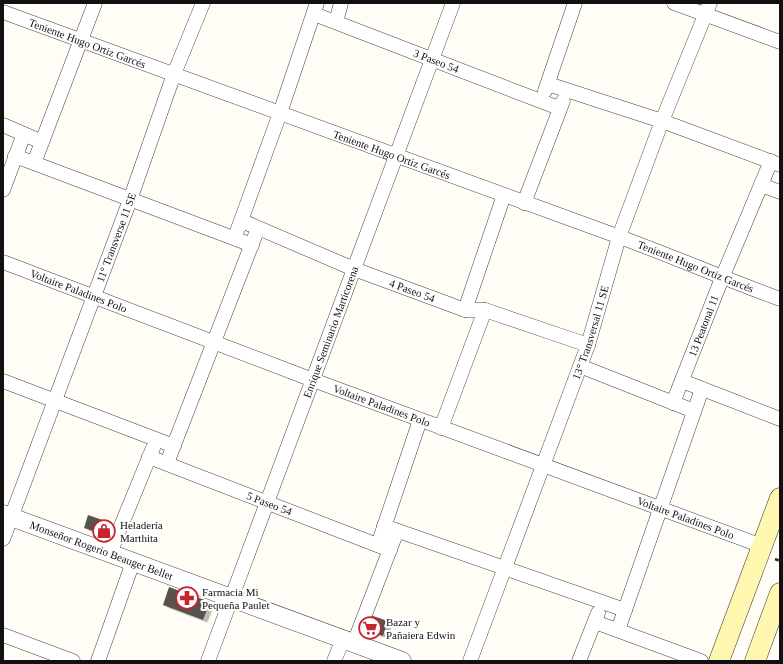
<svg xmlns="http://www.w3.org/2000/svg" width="783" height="664" font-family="Georgia,serif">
<defs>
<filter id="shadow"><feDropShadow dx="4.5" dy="2.5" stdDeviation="0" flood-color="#0004"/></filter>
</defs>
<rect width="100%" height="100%" fill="#fffdf5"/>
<g fill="#5a524d" filter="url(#shadow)">
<path d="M88,515L111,523L107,536L84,528Z"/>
<path d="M169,587L210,602L203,620L163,605Z"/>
<path d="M370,615L388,621L383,636L365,630Z"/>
</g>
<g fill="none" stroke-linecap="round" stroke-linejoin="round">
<g stroke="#444" stroke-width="15">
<g id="minor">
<path d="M674,3L780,42"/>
<path id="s1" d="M3,12C207,88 412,162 617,236C672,256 725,279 780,299"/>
<path id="s2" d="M314,14L559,108"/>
<path d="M336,22L341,3"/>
<path d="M548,84L662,121L780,165"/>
<path d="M545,91L575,3"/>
<path d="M3,125L42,142"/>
<path d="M15,156L252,245"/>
<path d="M34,163L95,3"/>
<path d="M761,185L780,192"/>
<path d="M3,190L24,134"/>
<path d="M524,203L563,101"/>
<path id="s3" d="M242,221L354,269L465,310H485L588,345"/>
<path d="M238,229L280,113L317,3"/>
<path id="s4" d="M3,262L313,380L762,546"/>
<path d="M465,310L504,195"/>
<path d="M580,366L694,411"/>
<path d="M3,381L174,446"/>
<path d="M682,381L780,419"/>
<path id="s5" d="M673,403L722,278L771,161"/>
<path d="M441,428L485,310"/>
<path id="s6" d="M149,457L390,550"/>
<path d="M167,463L255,236"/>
<path d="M384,526L625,610"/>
<path id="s7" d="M3,539L130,200L174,74L203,3"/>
<path d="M378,545L420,420"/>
<path d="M110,553L153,448"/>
<path d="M595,622L701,661"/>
<path d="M618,630L702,389"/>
<path d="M3,635L73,661"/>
<path d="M354,643L397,531"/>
<path d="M98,661L133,562"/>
<path id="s8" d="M208,661L453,3"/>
<path d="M334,661L343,639"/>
<path id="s9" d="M470,661L588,345L619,237L662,121L710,3"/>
<path d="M579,661L598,613"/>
</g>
</g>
<g stroke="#444" stroke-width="19">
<g id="tertiary">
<path id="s10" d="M3,514L402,661"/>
</g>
</g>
<g stroke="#333" stroke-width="21">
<g id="secondary">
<path d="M719,661L780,498"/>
<path d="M755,661L780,593"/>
</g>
</g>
<path stroke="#333" stroke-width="2.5" stroke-dasharray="4 2" stroke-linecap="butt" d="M775,559L780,561"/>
<use href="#minor" stroke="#fff" stroke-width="14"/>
<use href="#tertiary" stroke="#fff" stroke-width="18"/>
<use href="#secondary" stroke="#fff6b0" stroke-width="20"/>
</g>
<defs>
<g id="shop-ring" transform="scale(1.15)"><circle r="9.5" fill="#fff" stroke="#c4262e" stroke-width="1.5"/><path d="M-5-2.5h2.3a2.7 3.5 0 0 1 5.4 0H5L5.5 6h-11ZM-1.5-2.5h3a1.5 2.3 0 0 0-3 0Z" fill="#c4262e"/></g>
<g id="pharmacy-ring" transform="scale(1.15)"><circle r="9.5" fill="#fff" stroke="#c4262e" stroke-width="1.5"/><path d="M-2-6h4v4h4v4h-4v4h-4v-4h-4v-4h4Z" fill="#c4262e"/></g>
<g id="supermarket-ring" transform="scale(1.15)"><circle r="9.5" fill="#fff" stroke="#c4262e" stroke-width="1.5"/><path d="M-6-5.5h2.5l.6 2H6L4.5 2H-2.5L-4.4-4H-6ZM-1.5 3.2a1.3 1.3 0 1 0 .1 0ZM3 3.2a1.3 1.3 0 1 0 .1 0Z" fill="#c4262e"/></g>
</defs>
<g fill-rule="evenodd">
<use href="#shop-ring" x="104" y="531"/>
<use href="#pharmacy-ring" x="187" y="598"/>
<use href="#supermarket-ring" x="370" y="628"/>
</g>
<g text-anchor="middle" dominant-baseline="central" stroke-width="4" stroke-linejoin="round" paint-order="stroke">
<g font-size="11" fill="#111" stroke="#fff">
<text stroke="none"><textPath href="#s1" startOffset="90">Teniente Hugo Ortiz Garcés</textPath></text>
<text stroke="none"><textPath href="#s2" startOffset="131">3 Paseo 54</textPath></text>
<text stroke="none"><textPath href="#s1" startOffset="414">Teniente Hugo Ortiz Garcés</textPath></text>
<text stroke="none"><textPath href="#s7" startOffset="322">11° Transverse 11 SE</textPath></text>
<text stroke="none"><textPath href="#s1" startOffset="738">Teniente Hugo Ortiz Garcés</textPath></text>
<text stroke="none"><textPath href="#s4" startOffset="81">Voltaire Paladines Polo</textPath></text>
<text stroke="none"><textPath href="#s3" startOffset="184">4 Paseo 54</textPath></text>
<text stroke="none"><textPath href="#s5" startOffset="83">13 Peatonal 11</textPath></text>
<text stroke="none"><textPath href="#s8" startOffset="351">Enrique Seminario Marticorena</textPath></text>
<text stroke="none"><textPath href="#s9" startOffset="350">13° Transversal 11 SE</textPath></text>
<text stroke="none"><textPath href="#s4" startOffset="405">Voltaire Paladines Polo</textPath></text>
<text stroke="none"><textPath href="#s6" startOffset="129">5 Paseo 54</textPath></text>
<text stroke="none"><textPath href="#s4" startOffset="729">Voltaire Paladines Polo</textPath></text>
<text stroke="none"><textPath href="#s10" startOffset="105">Monseñor Rogerio Beauger Bellet</textPath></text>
</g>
<g font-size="11" fill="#111" stroke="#fff" text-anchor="start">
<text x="120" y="525">Heladería<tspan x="120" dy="13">Marthita</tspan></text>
<text x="202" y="592">Farmacia Mi<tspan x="202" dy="13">Pequeña Paulet</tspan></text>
<text x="386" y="622">Bazar y<tspan x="386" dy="13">Pañaiera Edwin</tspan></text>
</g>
</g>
<rect width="783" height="664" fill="none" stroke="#111111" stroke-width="8"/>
</svg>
